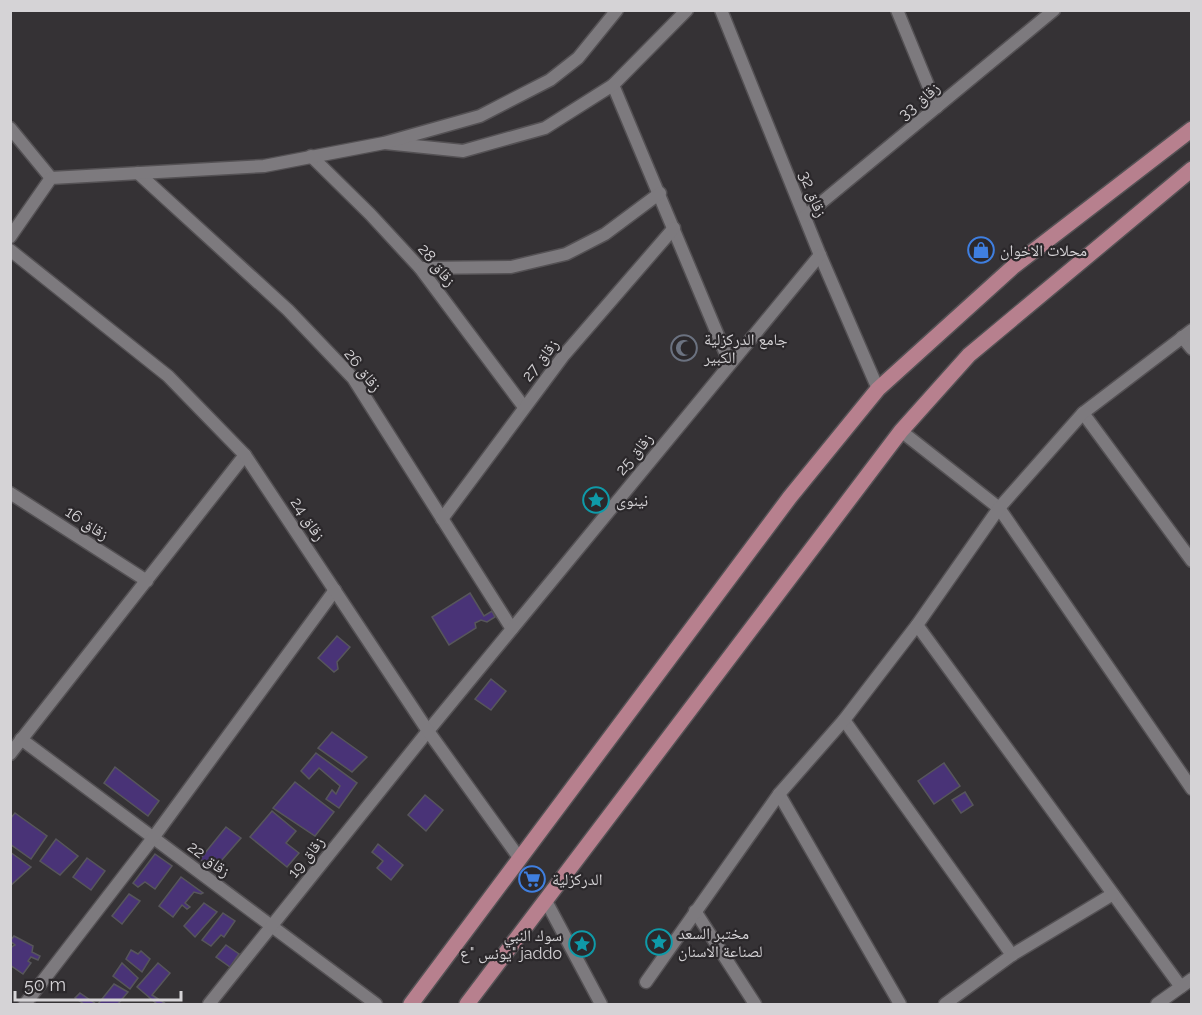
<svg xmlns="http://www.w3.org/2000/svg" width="1202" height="1015" font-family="Raleway,'Noto Naskh Arabic',sans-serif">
<rect width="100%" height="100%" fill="#353235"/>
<g fill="#493377" stroke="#57565b" stroke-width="1.5">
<path d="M470,593L484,616L492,611L495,617L487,622L481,620L475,623L476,628L449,645L432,617Z"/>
<path d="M337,636L350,647L337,662L338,669L334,672L318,658Z"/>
<path d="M491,679L506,691L491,710L475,699Z"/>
<path d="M332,732L367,757L352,772L318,748Z"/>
<path d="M316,753L357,783L339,808L326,799L332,790L336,794L340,786L319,768L309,779L301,771Z"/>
<path d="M944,763L960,786L934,804L918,781Z"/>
<path d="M115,767L159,801L148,816L104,783Z"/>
<path d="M295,782L334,812L315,836L273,808Z"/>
<path d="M965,792L973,805L961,813L952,800Z"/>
<path d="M425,795L443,810L426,831L408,815Z"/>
<path d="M272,811L296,831L286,843L299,853L287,867L250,837Z"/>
<path d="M15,813L47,836L31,859L10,844V819Z"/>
<path d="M226,827L241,838L214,869L200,859Z"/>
<path d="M56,839L78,856L60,875L40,861Z"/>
<path d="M378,844L403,865L391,880L377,868L383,861L372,852Z"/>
<path d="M10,852L31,867L10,886Z"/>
<path d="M155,854L172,866L155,889L145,882L138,887L133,883Z"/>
<path d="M87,858L105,871L91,890L73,877Z"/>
<path d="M181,877L203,893L201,894L194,892L185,903L190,907L187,909L182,905L173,917L159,906Z"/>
<path d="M129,894L140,901L122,924L112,916Z"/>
<path d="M204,903L217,912L195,937L184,926Z"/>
<path d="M223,913L235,921L224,937L221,935L211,946L202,940Z"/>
<path d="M14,936L33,946L32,952L40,956L38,960L31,957L28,961L31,963L23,974L10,965V948L15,945L10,941Z"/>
<path d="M226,945L239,954L230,967L216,957Z"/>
<path d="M131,950L138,954L141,951L150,959L142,972L126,959Z"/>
<path d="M122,963L138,978L130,989L113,976Z"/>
<path d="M158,963L170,973L152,995L166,1004H157L137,987Z"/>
<path d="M114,984L128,992L118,1004H98Z"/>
<path d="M80,993L96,1004H84L75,998Z"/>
</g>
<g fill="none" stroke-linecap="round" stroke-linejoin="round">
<g stroke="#545154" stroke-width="15">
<g id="minor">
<path d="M721,10L820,255L878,389"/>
<path d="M897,10L937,107"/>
<path d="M613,85L730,364"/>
<path d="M10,128L51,178"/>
<path d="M385,143L463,151L545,128L613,85L687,10"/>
<path d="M311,156L370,214L420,268L524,407"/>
<path d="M138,173L288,310L353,378L512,629"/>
<path d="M805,216L1054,10"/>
<path d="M420,268L511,267L566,254L605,234L660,193"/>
<path d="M1182,337L1192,349"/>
<path d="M1083,413L1192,561"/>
<path d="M901,431L999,508L1192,789"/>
<path d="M10,493L147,581"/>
<path d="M442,519L564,355L674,228"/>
<path d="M917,625L1181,987"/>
<path d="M844,720L1012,955"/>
<path d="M21,739L376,1004"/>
<path d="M10,754L245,455"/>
<path d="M779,794L900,1004"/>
<path d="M695,911L755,1004"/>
<path d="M646,982L779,794L844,720L917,625L999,508L1083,413L1192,330"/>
<path d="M25,1004L153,838L335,590"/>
<path d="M209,1004L428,731L820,255"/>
<path d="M945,1004L1012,955L1113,894"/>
<path d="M1157,1004L1192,979"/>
</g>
</g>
<g stroke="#545154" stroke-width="15">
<g id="tertiary">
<path d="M10,237L51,178L264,166L384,143L480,116L550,80L578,58L617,10"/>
<path d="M10,250L168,376L245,455L428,731L520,859"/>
<path d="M546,901L601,1004"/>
</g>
</g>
<g stroke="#545154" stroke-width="18">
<g id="primary">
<path d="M411,1004L790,497L878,389L1014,266L1192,129"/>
<path d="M467,1004L901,431L969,355L1192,169"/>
</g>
</g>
<use href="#minor" stroke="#7d7a7e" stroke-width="12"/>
<use href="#tertiary" stroke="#7d7a7e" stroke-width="12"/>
<use href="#primary" stroke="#b7808e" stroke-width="15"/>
</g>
<defs>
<g id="shop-ring" transform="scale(1.35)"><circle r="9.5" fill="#2b282b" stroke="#3f7fe0" stroke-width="1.5"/><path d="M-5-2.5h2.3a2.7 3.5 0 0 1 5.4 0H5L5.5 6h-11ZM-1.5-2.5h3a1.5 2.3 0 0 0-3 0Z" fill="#3f7fe0"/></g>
<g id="mosque-ring" transform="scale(1.35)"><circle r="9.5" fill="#2b282b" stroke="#6b7280" stroke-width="1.5"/><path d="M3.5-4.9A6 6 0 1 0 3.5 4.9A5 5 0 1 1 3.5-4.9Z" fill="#6b7280"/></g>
<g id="sight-ring" transform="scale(1.35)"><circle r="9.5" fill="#2b282b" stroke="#0f9aa8" stroke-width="1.5"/><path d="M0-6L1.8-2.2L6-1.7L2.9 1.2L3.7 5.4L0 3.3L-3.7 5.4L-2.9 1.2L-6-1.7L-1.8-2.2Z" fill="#0f9aa8"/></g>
<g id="supermarket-ring" transform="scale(1.35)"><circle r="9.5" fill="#2b282b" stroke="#3f7fe0" stroke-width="1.5"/><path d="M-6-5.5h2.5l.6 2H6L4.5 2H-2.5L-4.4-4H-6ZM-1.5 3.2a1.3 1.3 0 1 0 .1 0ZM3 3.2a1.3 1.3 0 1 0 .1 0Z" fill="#3f7fe0"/></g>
</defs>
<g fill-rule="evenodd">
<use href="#shop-ring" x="981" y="250"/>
<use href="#mosque-ring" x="684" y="348"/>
<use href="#sight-ring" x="596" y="500"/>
<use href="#supermarket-ring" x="532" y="879"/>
<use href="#sight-ring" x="659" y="942"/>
<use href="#sight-ring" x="582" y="944"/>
</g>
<g text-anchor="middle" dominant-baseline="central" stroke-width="4.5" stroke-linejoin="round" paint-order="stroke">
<g font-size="16" fill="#d5d3d6" stroke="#2b282b">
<text transform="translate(919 101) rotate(-40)">زقاق 33</text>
<text transform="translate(813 194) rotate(68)">زقاق 32</text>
<text transform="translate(437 265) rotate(51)">زقاق 28</text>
<text transform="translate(540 360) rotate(-52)">زقاق 27</text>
<text transform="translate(363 370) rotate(52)">زقاق 26</text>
<text transform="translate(634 454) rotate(-51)">زقاق 25</text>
<text transform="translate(308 519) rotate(56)">زقاق 24</text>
<text transform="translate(87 523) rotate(33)">زقاق 16</text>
<text transform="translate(306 857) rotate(-51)">زقاق 19</text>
<text transform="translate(209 859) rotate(37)">زقاق 22</text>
</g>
<g font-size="16" fill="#d5d3d6" stroke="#2b282b" text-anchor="start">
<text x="1000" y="250">محلات الاخوان</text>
<text x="704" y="339">جامع الدركزلية<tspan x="704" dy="18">الكبير</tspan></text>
<text x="616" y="500">نينوى</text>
<text x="552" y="879">الدركزلية</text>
<text x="678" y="933">مختبر السعد<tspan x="678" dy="18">لصناعة الاسنان</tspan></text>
<text x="562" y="935" text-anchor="end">سوك النبي<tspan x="562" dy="18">يونس "ع" jaddo</tspan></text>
</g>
</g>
<rect width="1202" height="1015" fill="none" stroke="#d5d3d6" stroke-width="24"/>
<path d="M15 991v9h166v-9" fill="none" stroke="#d5d3d6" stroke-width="3"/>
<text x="24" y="991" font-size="18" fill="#d5d3d6" stroke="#2b282b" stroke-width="4.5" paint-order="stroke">50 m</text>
</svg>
